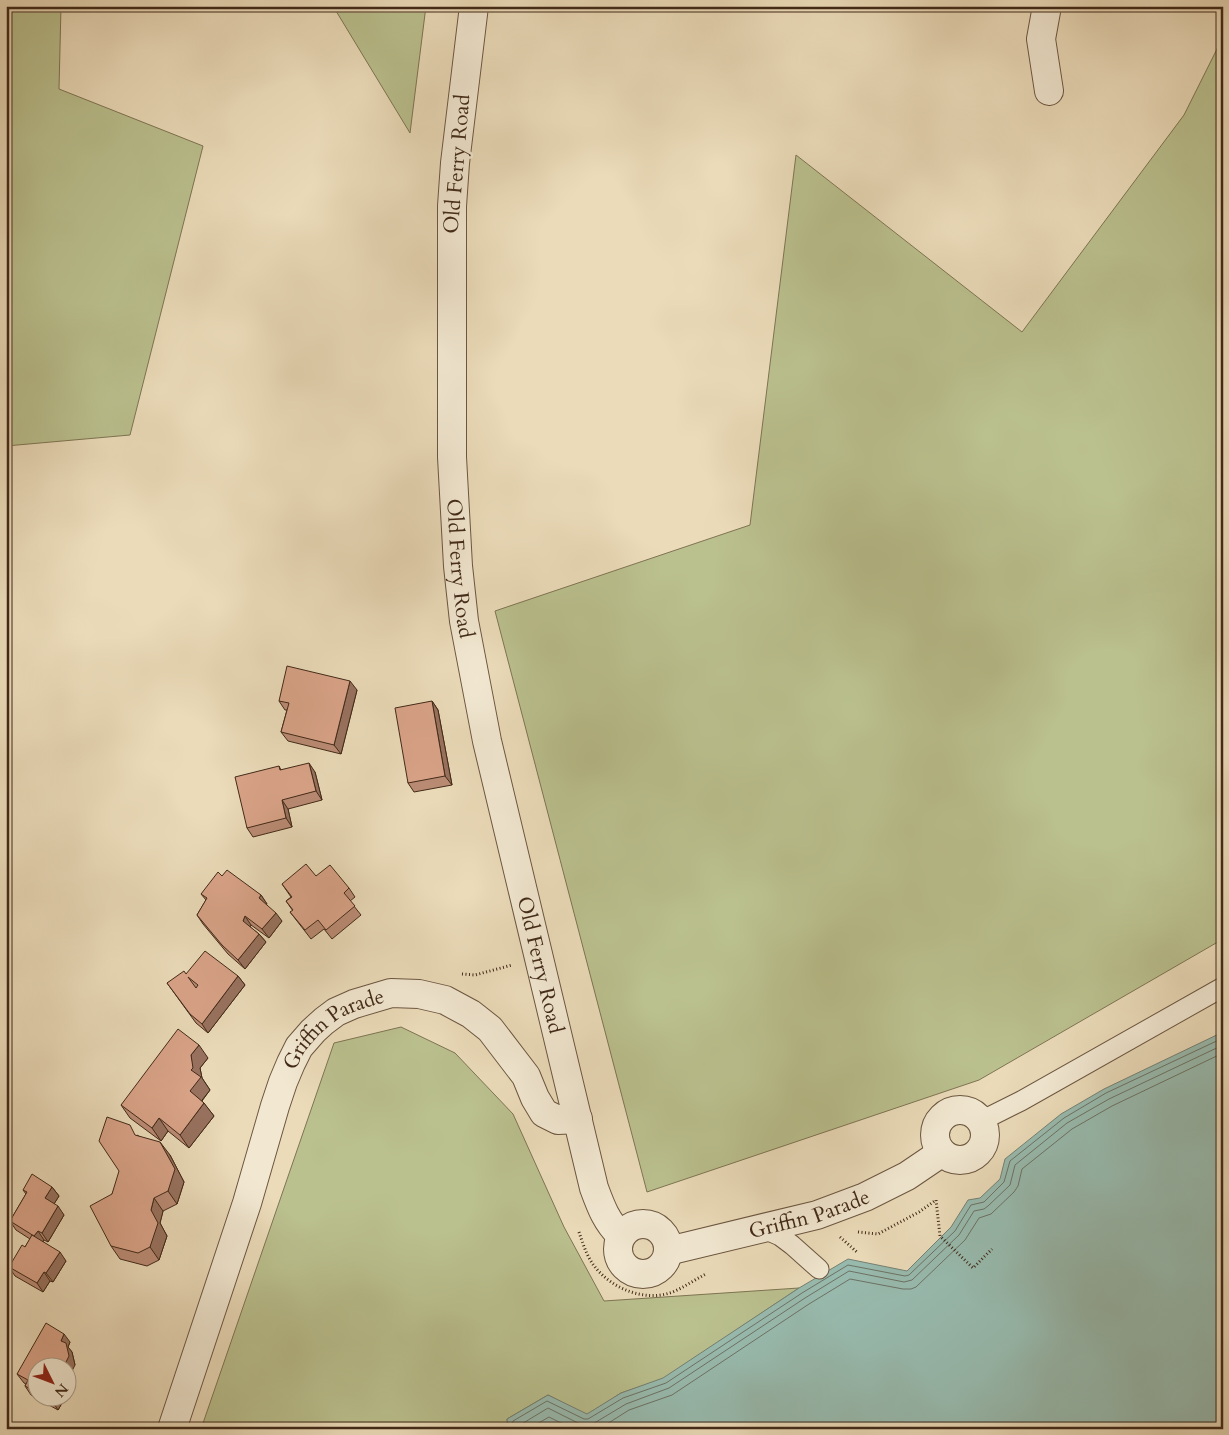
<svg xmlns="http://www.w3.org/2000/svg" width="1229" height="1435" font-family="Cardo,serif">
<rect width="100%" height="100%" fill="#ebdbb9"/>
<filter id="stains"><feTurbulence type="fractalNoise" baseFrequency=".004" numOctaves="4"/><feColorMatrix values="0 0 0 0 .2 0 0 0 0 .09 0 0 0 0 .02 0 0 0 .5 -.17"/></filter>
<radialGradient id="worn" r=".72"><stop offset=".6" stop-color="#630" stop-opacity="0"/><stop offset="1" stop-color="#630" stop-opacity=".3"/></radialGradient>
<g fill="#bac08e" stroke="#7e7453">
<path d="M6,6H61L59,89L203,146L130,435L6,446Z"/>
<path d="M333,6H426L410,133Z"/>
<path d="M1223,37V939L979,1080L647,1192L495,611L750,525L796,155L1022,332L1184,115Z"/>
<path d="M401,1027L455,1053L513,1114L564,1227L604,1301L799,1288L663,1379L621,1393L587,1415L548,1395L507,1419L508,1429H201L334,1043Z"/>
</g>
<path fill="#98bbaf" stroke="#758173" d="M1223,1032V1429H508L507,1419L548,1395L587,1414L621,1393L663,1378L799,1288L848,1259L907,1271L951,1227L968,1200L980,1198L1000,1179L1005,1159L1061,1114L1104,1089Z"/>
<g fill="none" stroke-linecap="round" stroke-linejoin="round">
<g stroke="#6c7264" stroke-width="1">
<path d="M512,1429L513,1421L547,1401L584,1419H588L623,1398L666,1383L802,1293L848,1265L905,1276L909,1275L955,1231L971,1205L984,1202L1004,1182L1010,1161L1064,1118L1106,1093L1223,1038"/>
<path d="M519,1429L520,1425L548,1408L582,1425H591L626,1404L669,1388L805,1298L849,1271L904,1282L912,1280L959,1235L974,1211L984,1209L988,1206L1010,1185L1015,1165L1067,1123L1109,1099L1223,1045"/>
<path d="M528,1429L549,1417L573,1429"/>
<path d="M599,1429L629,1410L672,1395L809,1304L850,1279L903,1289H911L916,1287L965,1240L979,1218L991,1214L1014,1192L1018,1186L1022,1169L1072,1129L1112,1106L1223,1053"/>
</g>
<g stroke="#6c5640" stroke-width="21">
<g id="lane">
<path d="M981,1121L1021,1101L1223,987"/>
<path d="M762,1228L780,1236L792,1245L819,1269"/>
</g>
</g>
<g stroke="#6c5640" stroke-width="30">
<g id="street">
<path id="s1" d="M474,6L455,163L452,206V457L458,566L464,621L487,741L594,1188C601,1207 606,1221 621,1236"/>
<path d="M1047,6L1041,39L1049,91"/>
<circle cx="960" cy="1135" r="25"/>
<circle cx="643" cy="1249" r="25"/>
<path id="s2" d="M668,1251L817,1215L865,1197L907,1176L941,1153"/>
<path id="s3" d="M172,1429L247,1203L275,1106L283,1082L291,1063L299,1047L313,1031L324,1021L336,1012L354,1004L391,993L419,994L445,1000L471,1014L490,1029L526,1076L535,1098L544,1113L558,1120L578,1119"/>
</g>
</g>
<g stroke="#412918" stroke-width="3" stroke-dasharray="1 2.5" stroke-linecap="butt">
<path d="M462,974L475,975L512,965"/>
<path d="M579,1232C583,1244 587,1257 595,1267C613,1290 648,1303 675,1291C686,1286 696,1279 706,1274"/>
<path d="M858,1232L878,1234L919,1212L936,1200L940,1236L973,1268L992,1249"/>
<path d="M840,1237L858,1253"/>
</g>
<use href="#lane" stroke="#f2e8d2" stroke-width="19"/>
<use href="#street" stroke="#f2e8d2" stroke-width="28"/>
</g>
<g fill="#bb8c75" stroke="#412918">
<path d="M357,690L341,754L288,741L281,732L287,710H285L279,701Z"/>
<path d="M432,701L438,710L452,785L414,792L408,783Z"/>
<path d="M279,766L281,770L315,772L322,800L288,809L292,827L253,837L247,828Z"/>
<path d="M222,876L261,895L267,904L266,905L282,921L269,938L251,925L250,927L259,934L266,942L245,969L228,954L203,924L197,915L206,900L201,894Z"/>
<path d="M316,876L349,888L355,897L350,901L361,915L332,939L324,929L311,939L290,912L293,911L286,901L291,897L282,884Z"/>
<path d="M186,974L238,976L245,985L208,1033L196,1023L167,983Z"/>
<path d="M208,1058L200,1068L202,1078L210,1090L202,1101L214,1116L189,1148L168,1131L161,1141L130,1118L121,1105Z"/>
<path d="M137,1135L170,1155L184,1182L177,1204L163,1211L160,1223L167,1236L159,1260L147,1266L120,1259L111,1246L112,1194Z"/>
<path d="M52,1187L59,1196L54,1204L64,1215L48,1242L44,1240L43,1242L66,1261L53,1282L50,1281L43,1292L15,1276L9,1267L25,1247L30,1239L16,1230L10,1221L26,1194L23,1190Z"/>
<path d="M70,1342L68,1347L72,1352L75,1365L38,1368V1398H65L58,1410L31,1395L25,1386L26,1384L24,1383L17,1374Z"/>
</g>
<g fill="#98725f" stroke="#412918">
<path d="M350,681L357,690L341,754L334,745Z"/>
<path d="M432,701L438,710L452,785L445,776Z"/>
<path d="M309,763L315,772L322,800L316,791Z"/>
<path d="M282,800L288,809L292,827L286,818Z"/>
<path d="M261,895L267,904L265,907L259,898Z"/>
<path d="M276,913L282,921L269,938L262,929Z"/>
<path d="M245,916L251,925L249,930L243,921Z"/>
<path d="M259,934L266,942L245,969L238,960Z"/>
<path d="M238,976L245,985L208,1033L202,1024Z"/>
<path d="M199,1045L208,1058L200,1068L202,1078L210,1090L199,1104L190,1091L191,1055Z"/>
<path d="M204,1103L214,1116L189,1148L180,1135Z"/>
<path d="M159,1118L168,1131L161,1141L152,1128Z"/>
<path d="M160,1142L170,1155L184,1182L177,1204L168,1191Z"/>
<path d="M52,1187L59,1196L52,1207L45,1198Z"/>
<path d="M154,1198L163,1211L160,1223L167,1236L159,1260L150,1247L151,1210Z"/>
<path d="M58,1206L64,1215L48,1242L42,1233Z"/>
<path d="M38,1231L44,1240L40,1245L34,1236Z"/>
<path d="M60,1252L66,1261L53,1282L46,1273Z"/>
<path d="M44,1272L50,1281L43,1292L37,1283Z"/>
<path d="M64,1334L70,1342L68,1347L72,1352L75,1365L68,1379V1368H63L61,1341Z"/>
<path d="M54,1398H65L58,1410L52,1401Z"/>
</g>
<g fill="#d9a388" stroke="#412918" fill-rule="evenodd">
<path d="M287,666L350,681L334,745L281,732L289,703L279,701Z"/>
<path d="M432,701L445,776L408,783L395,708Z"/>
<path d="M309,763L316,791L282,800L286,818L247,828L235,777L279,766L280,770Z"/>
<path d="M306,864L316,876L330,865L349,888L344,893L355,906L326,930L318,920L305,930L290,912L293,910L286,901L292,897L282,884Z"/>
<path d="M227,870L261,895L259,898L276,913L262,929L245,916L243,921L259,934L238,960L222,945L197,915L207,898L201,894L218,872L222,876Z"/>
<path d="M205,951L238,976L202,1024L190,1014L167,983L184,971L186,974ZM188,977L198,985L196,988Z"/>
<path d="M178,1029L199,1045L191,1055L193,1068L191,1070L201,1077L190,1091L204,1103L180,1135L159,1118L152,1128L121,1105Z"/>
<path d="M107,1117L130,1125L135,1135L160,1142L175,1169L168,1191L154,1198L151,1210L158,1223L150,1247L138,1253L111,1246L90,1206L112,1194L119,1171L99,1141Z"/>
<path d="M32,1174L52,1187L45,1198L58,1206L42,1233L38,1231L34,1236L10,1221L27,1192L23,1190Z"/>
<path d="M32,1235L60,1252L46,1273L44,1272L37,1283L9,1267L22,1245L25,1247Z"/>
<path d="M46,1323L64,1334L61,1341L66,1343L69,1356L63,1368H38V1393L25,1386L28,1380L17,1374Z"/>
<path d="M46,1398H54L52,1401Z"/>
</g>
<g text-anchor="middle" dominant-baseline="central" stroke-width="5" stroke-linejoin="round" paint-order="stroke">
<g font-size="21" fill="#412918" stroke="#f2e8d2">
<text transform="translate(457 164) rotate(-85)">Old Ferry Road</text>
<text stroke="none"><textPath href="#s1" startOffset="564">Old Ferry Road</textPath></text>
<text stroke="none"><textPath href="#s1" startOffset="969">Old Ferry Road</textPath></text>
<text stroke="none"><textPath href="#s3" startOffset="442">Griffin Parade</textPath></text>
<text stroke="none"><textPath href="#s2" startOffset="146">Griffin Parade</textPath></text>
</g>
</g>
<rect width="1229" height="1435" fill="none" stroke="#ebdbb9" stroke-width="25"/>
<rect x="8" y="8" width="1214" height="1420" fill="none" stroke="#412918" stroke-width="2.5"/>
<rect x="12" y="12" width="1204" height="1410" fill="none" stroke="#412918"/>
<g transform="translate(52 1382) rotate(132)"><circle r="24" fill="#f2e8d2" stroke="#ab9c88"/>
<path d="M0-4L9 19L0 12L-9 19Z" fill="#8f2418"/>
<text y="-8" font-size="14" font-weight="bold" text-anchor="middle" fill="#412918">N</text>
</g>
<rect width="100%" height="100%" filter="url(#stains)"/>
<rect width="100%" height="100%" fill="url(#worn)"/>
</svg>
